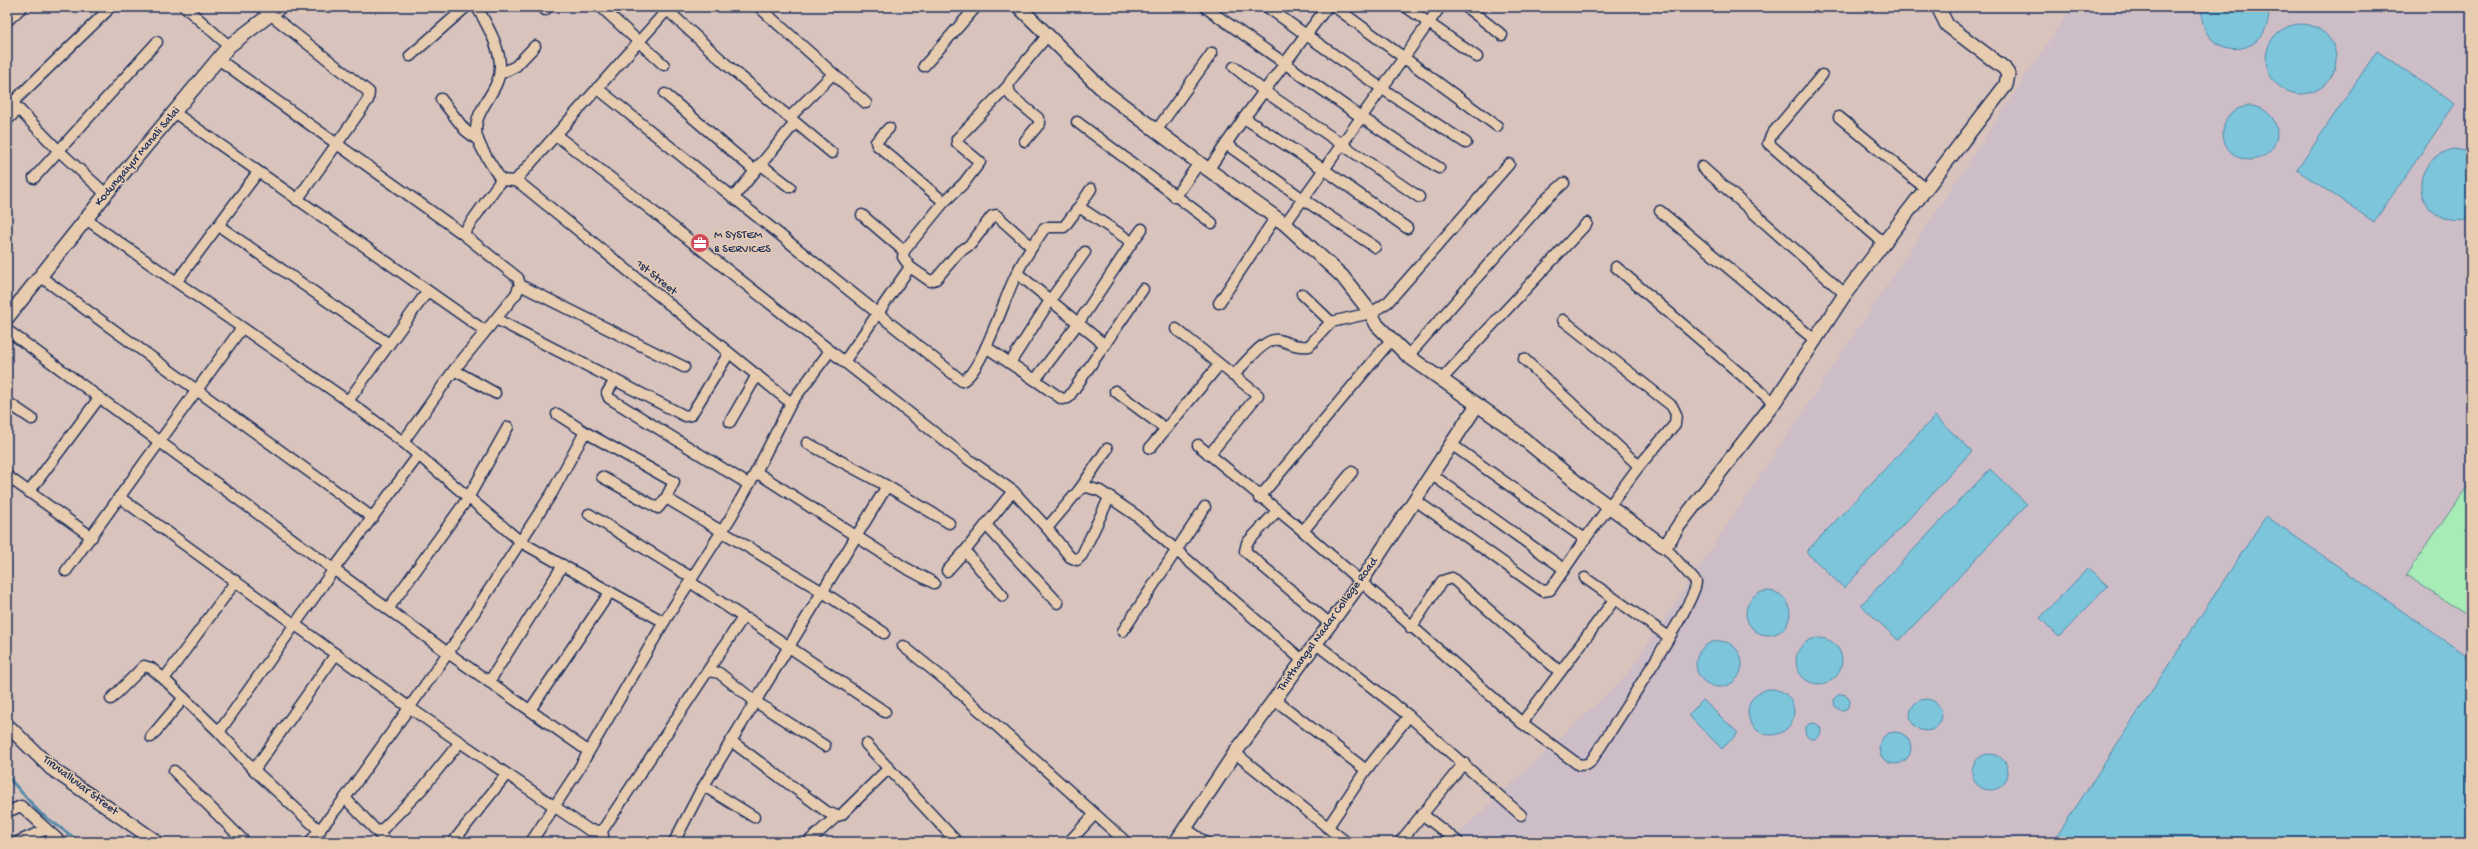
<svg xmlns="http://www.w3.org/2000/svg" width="2478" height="849" font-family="'Gochi Hand',sans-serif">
<rect width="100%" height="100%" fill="#d8c3bd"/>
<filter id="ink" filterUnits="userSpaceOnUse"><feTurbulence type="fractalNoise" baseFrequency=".025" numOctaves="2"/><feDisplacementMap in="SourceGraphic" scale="8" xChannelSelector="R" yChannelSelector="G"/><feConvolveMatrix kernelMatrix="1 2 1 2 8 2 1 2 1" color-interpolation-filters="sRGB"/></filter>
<g filter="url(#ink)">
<path fill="#cdbdc7" d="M2072,7H2471V842H1450L1628,674Z"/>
<path fill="#a7ebb6" stroke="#618d8a" d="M2471,481V618L2406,575Z"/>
<g fill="#7bc5db" stroke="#5589a9">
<path d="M2202,7H2269C2272,64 2196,61 2202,7Z"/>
<circle cx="2301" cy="59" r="35"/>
<path d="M2377,51L2455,104L2374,222L2297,170Z"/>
<circle cx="2250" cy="133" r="27"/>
<path d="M2454,149L2471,152V219C2418,232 2399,163 2454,149Z"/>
<path d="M1935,416L1972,451L1844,588L1806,552Z"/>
<path d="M1990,469L2027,504L1899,641L1861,605Z"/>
<path d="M2266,516L2471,659V842H2053Z"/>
<path d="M2088,568L2108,586L2059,637L2040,618Z"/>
<circle cx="1768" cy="613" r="22"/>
<circle cx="1819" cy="661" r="23"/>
<circle cx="1719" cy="664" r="23"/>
<circle cx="1771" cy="712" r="23"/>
<circle cx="1842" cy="702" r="8"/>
<circle cx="1926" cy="715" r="16"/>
<path d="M1703,700L1738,733L1722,749L1688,715Z"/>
<circle cx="1813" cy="731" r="8"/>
<circle cx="1895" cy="748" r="16"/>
<circle cx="1990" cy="772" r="18"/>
</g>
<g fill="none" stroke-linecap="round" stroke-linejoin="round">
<path stroke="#5589a9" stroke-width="3" d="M7,776L40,813L80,842"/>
<g stroke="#1b2f5e" stroke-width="13">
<g id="minor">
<path d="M185,7L229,46"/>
<path d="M261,7L369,92L368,100L297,200"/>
<path d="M477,7C487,25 501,48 500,69C499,95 468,113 478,140C483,154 494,168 501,180"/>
<path d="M601,7L664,65"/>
<path d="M664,7L728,66L832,153"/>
<path d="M759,7L866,103"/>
<path d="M1267,7L1381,88L1466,143"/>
<path d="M1335,7L1497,126"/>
<path d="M1406,7L1477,57"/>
<path d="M1466,7L1502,35"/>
<path d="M1206,8L1361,117L1439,168"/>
<path d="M545,10L548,7"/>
<path d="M7,21L22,7"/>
<path d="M410,56L466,7"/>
<path d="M218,59L463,234L518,278L520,285L516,294L454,370L403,442"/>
<path d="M924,66L976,7"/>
<path d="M1234,67L1264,91L1419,197"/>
<path d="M500,74L516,66L535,46"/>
<path d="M1822,75L1772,134L1768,143L1884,243"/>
<path d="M597,88L962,381C982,373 1005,295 1017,273C1021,264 1027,255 1032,247L996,215L992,216L971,244L958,253L936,279L930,281L910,267L903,257L904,251L944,202L877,145L876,142L889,128"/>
<path d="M665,94L754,170"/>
<path d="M7,97L58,150L106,194"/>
<path d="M441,99L465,130L478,140"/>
<path d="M12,103L107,11"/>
<path d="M175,113L485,331"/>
<path d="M1839,117L1926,189"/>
<path d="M789,118L833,74"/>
<path d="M1244,118L1325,170L1407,228"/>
<path d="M7,120L19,109"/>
<path d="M1077,122L1212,223"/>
<path d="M1156,131L1212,53"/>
<path d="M556,135L964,456L1013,491L1047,528L1080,489L1087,487L1100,491L1137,516L1302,660"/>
<path d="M1025,141L1040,123L1038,118L1011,96L1008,86L1013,77L1047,36"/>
<path d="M1226,144L1303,199L1375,247"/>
<path d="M760,164L790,187"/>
<path d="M1702,167L1845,294"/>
<path d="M1208,170L1244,118L1327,7"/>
<path d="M34,178L157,42"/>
<path d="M501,180L515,181L521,184L791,403"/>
<path d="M515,181L667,10"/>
<path d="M1175,197L1199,163"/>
<path d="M733,198L795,123"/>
<path d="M944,202L964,183L980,162L957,143V139L1008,86"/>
<path d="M1079,207L1091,189"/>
<path d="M1660,211L1816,341"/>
<path d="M862,215L904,251"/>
<path d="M87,220L348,401L403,442L521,542L664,622"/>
<path d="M1285,224L1440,7"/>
<path d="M219,226L389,344"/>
<path d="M463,234L501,180"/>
<path d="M1131,244L1142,229"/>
<path d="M1616,267L1774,403"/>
<path d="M1017,273L1105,345"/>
<path d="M41,277L373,518"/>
<path d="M177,281L258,172"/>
<path d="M520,285L684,367"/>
<path d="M1302,294L1331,322"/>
<path d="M1219,303L1275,218"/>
<path d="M496,319L685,416L691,415L729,353"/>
<path d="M1176,329L1258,395L1209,455"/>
<path d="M7,330L448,653L588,751"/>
<path d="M986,347L1035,380L1079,322L1131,244L1126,238L1079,207L1064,227H1049L1044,229L1032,247"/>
<path d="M1408,356L1544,201L1564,183"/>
<path d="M1524,359L1639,466"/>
<path d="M844,362L910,267"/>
<path d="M1010,363L1051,299L1085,252"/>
<path d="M454,370L495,393"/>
<path d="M1233,376C1243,366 1265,336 1279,340C1293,344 1294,347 1309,346L1331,322L1371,313L1388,302L1509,164"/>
<path d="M615,380L607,393L609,398L748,484"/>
<path d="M1035,380L1062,399L1068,398L1143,289"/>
<path d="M1441,380L1587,223"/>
<path d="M1115,391L1166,429"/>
<path d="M348,401L427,292"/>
<path d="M7,402L32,419"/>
<path d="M557,414L585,432"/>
<path d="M730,422L757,375"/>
<path d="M807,443L887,486L949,523"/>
<path d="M1451,444L1585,539L1639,466L1675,424L1676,414L1672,406L1563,320"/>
<path d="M1198,445L1303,531L1522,723L1579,765L1588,764L1592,760C1607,736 1699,598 1696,582L1665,547"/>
<path d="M1150,448L1219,365"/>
<path d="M756,472L904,567L934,583"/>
<path d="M1431,474L1564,569"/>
<path d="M7,476L92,537"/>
<path d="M602,477L658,508L666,498L823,592L884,633"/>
<path d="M1080,489L1107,449"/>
<path d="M29,492L99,398"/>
<path d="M119,497L410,708L589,830L602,831L742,619H748L885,712"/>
<path d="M1259,498L1391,340"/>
<path d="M1415,500L1543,591L1550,590L1585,539"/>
<path d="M1277,511L1247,543L1245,551L1330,624"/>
<path d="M589,514L692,578"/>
<path d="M986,525L1058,603"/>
<path d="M1047,528L1070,557L1077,560L1082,555L1110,496"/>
<path d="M1303,531L1352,472"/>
<path d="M66,571L241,329"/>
<path d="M947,571L965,551"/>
<path d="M1585,578L1669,637"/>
<path d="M236,581L164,679L219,732L254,770L320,831"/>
<path d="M690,582L746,619"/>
<path d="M1003,596L965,551L1013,491"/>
<path d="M388,609L468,498L508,427"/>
<path d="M1411,628L1442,581L1452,578L1560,672"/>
<path d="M1123,631L1205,507"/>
<path d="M1315,643L1409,716L1521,815"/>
<path d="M903,646L949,683L1126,842"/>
<path d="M709,671L719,673L756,702L825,746"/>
<path d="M489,682L563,565"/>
<path d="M111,699L144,666L151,668L164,679"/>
<path d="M1274,699L1366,770"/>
<path d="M530,710L610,592"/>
<path d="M1522,723L1614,600"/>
<path d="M219,732L334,569L418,456"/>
<path d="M151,737L184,698"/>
<path d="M731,741L827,812L837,816L841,815L889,768"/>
<path d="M866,744L957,842"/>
<path d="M1235,753L1346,842"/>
<path d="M254,770L336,654"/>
<path d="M174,771L245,842"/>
<path d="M704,786L754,817"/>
<path d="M345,798L387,842"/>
<path d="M7,812L21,806L61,842"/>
<path d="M1422,814L1458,842"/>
<path d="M1328,827L1366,770L1409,716"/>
<path d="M1185,828L1205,842"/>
<path d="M602,831L604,842"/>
<path d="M379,833L422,789L460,742"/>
<path d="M17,842L45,830"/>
<path d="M310,842L345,798L448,653L552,493L585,432L674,482L666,498"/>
<path d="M453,842L506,775"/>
<path d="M531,842L577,772L664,622L731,517L756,472L791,403L830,351"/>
<path d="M674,842L700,792L887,486"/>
<path d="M808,842L837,816"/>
<path d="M1069,842L1094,815"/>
<path d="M1400,842L1464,763"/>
</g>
</g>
<g stroke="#1b2f5e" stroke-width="16">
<g id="tertiary">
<path d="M1019,7L1104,91L1199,163L1285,224L1342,276L1371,313L1377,325L1408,356L1509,427L1581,486L1665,547L1679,525L1774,403L1845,294L1873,257L2006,85L2008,74L2004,68L1947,25L1938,7"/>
<path d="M7,318L106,194L229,46L280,7"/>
<path d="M7,725L52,769L157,842"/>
<path d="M1176,842L1235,753L1361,582L1477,405"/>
</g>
</g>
<use href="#minor" stroke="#e8ccaf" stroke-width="10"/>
<use href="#tertiary" stroke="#e8ccaf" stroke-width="13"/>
</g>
</g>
<defs>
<g id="office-disc" transform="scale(1)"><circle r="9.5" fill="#d1495b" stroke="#e8ccaf"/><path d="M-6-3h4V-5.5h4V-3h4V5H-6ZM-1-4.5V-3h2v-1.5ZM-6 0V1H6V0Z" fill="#fff"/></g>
</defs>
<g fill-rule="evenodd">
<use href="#office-disc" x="700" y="243"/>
</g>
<g text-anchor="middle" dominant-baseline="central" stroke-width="3" stroke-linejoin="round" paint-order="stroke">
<g font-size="12" fill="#1b2f5e" stroke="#e8ccaf">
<text transform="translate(138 157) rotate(-50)">Kodungaiyur Manali Salai</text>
<text transform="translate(656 278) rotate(39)">1st Street</text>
<text transform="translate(1328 625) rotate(-54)">Thirthangal Nadar College Road</text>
<text transform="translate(80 786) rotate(37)">Tiruvalluvar Street</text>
</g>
<g font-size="12" fill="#1b2f5e" stroke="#e8ccaf" text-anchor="start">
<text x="714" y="236">M SYSTEM<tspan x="714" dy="14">&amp; SERVICES</tspan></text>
</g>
</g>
<rect width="2478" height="849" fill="none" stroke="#e8ccaf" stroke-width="24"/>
<rect x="12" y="12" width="2454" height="825" fill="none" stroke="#1b2f5e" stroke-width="1.5" filter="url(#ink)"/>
</svg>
